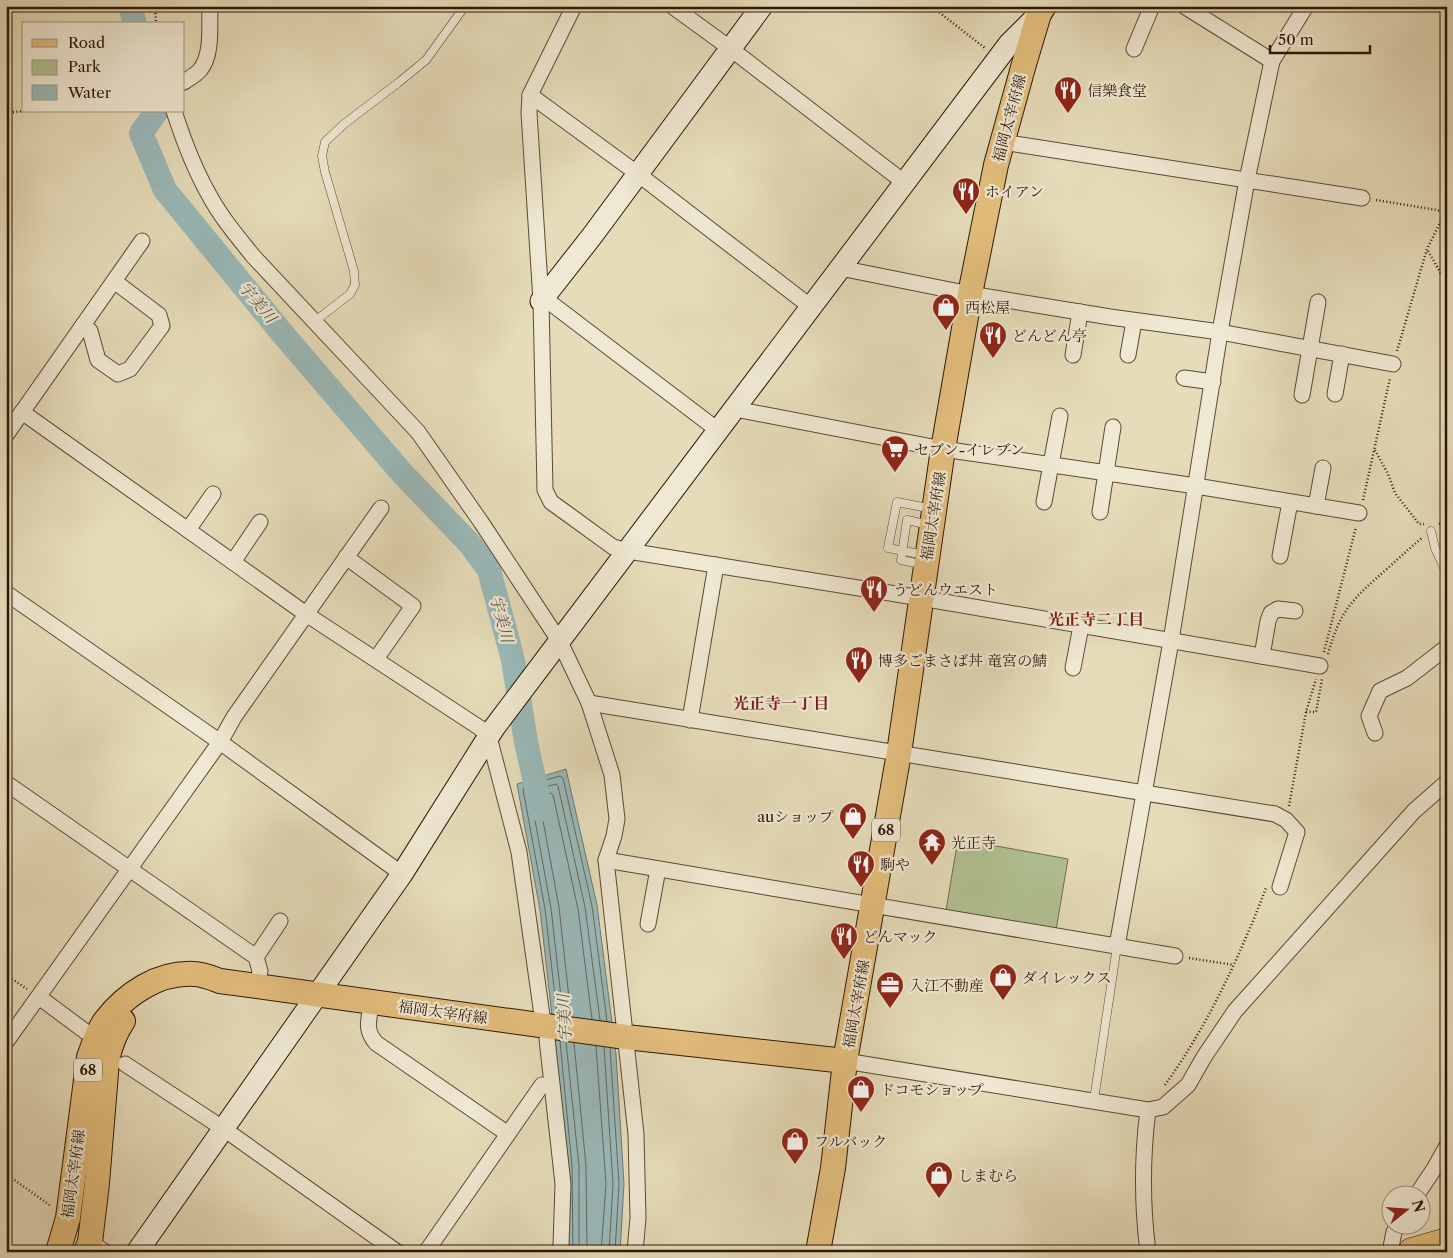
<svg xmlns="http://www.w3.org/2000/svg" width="1453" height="1258" font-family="'Libre Caslon Text','Noto Serif JP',serif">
<rect width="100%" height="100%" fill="#e6dcb9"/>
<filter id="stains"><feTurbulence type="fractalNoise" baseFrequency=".004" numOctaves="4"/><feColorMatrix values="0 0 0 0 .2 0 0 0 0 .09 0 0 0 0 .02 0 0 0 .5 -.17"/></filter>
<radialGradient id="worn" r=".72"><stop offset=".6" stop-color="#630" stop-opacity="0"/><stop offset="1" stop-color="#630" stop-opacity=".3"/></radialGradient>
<path fill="#b1c192" stroke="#706c4d" d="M958,839L1068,859L1056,930L946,910Z"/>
<path fill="#9ab9b9" stroke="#6f7872" d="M566,769L597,905L616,1054L624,1184L620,1252H568L567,1167L558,1068L540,910L517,784Z"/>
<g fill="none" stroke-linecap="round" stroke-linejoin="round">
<g stroke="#646860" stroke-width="1">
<path d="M557,1014L545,909L523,789L525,786L560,776L563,778L592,906L607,1021"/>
<path d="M563,1015L551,908L530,793L531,791L556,784L558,786L585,907L600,1020"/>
<path d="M571,1016L559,907L539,799L540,796L550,793L553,795L578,909L592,1019"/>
<path d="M560,1041L572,1166L573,1252"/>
<path d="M566,1042L579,1166V1252"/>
<path d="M574,1043L586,1166L587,1252"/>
<path d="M596,1046L606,1184L601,1252"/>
<path d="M604,1047L613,1184L609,1252"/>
<path d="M610,1048L619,1184L615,1252"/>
</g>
<g stroke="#9ab9b9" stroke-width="24">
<path d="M130,6L135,24"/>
<path d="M157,111L141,133L165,190L282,333L401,472L470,544L489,570L513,660L526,742L541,810"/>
</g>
<g stroke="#5d4834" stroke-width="9">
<g id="lane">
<path d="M315,321L350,294L355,285L354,271L325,172L322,156L325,142L344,124L398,83L426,60L465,6"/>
<path d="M1431,531L1435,548L1447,574"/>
<path d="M925,555L888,548L897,502L933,509"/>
<path d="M925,565L901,560L907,520L930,525"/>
<path d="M1094,1100L1117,946"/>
</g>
</g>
<g stroke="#5d4834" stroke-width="17">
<g id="street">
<path d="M574,6L530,95L529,113L541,301L545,490L551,502L569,515L613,547L628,551L921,598L1320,666"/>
<path d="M672,6L731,49L905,183"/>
<path d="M1184,6L1272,61"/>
<path d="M1134,49L1152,6"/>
<path d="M184,82C189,78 196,75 200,70C213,54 209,26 210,6"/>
<path d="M530,95L638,174L811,307"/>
<path d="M174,111C183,139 194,168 208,193C220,216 237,236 253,256L418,432L481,522L560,642L589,703L612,775L617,819L614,836L606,860L636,1134L638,1218L635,1252"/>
<path d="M1002,142L1362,198"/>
<path d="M840,268L970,294L1110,317L1220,332L1393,364"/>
<path d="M544,298L719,431"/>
<path d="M83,325L90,331L98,360L118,374L130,369L162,326L159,315L114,281"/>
<path d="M1073,355L1080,312"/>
<path d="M1128,355L1134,321"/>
<path d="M1184,378L1213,382"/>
<path d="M1335,394L1342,354"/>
<path d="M1302,395L1318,302"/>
<path d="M735,409L943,449L1196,486L1359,513"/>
<path d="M22,412L306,614L480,728L489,737L519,852L542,1015"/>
<path d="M6,435L142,241"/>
<path d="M1044,502L1060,416"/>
<path d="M1316,506L1323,468"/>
<path d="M1100,512L1113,427"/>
<path d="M188,530L213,494"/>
<path d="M1280,556L1290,502"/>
<path d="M346,557L413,606L376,659"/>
<path d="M233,562L260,522"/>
<path d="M6,593L220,742L402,874"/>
<path d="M1262,656L1268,621L1271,613L1278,609L1295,611"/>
<path d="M1073,668L1081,626"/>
<path d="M589,703L1275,814L1286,820L1297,832L1280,887"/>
<path d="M690,720L716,565"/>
<path d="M1375,733L1369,716L1380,691L1407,678L1447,647"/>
<path d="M6,783L256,957L260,971L257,986"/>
<path d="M606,860L1175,956"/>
<path d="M648,924L658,869"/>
<path d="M1117,946L1171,641L1220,332L1247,180L1272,61L1306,6"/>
<path d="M256,957L280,921"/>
<path d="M39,997L86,1032"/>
<path d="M372,1002C369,1019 364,1029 376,1043L508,1134"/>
<path d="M547,1039L563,1184L561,1245L559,1252"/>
<path d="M6,1042L220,742L234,717L381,508"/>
<path d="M845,1061L1148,1110L1163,1107L1188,1085L1204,1057L1235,1011L1414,811L1447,782"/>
<path d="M125,1064L224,1129L397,1252"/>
<path d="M1148,1110C1142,1157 1142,1205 1148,1252"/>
<path d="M1416,1196L1434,1169L1447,1146"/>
<path d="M90,1242L105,1252"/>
<path d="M426,1252L542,1085"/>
<path d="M1390,1252L1394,1232L1398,1226"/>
</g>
</g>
<g stroke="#2f1608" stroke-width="23">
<g id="secondary">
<path d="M541,301L592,236L762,6"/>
<path d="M137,1252L402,874L494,728L1009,44L1039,14"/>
</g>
</g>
<g stroke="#2f1608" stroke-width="26">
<g id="primary">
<path d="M58,1252L68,1218L89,1057C94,1044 97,1032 105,1021C126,994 158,972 194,974C202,974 212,978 220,981L626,1037L845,1061"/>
<path d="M86,1252L90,1242L97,1183L107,1061C110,1046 114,1034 123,1021"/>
<path d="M818,1252L833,1168L845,1061L899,753L943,449L970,294L996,165L1024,64L1039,14L1044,6"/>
</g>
</g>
<g stroke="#2f1608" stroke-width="29">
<path id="highway" d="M1412,1252L1447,1242"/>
</g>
<g stroke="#2f1608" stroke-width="2.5" stroke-dasharray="1 2.5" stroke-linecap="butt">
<path d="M155,6L156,24"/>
<path d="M931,6L985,48"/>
<path d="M6,113L24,111"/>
<path d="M1376,200L1437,210L1445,213"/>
<path d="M1428,251L1447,284"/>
<path d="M1397,351L1427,249L1447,209"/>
<path d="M1375,450L1388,474L1395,493L1419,524H1424"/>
<path d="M1363,500L1390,378"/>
<path d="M1439,524L1447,520"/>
<path d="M1324,652L1356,527"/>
<path d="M1328,654C1340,609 1355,597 1388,568C1400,557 1411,547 1423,537"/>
<path d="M1306,712H1316L1322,679"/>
<path d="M1289,806L1306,712L1316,679"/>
<path d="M1189,958L1234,965"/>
<path d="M6,975L27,989"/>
<path d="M1165,1085C1208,1025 1240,956 1266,888"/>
<path d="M6,1174L51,1206"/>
</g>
<use href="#lane" stroke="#efe8d2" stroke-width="8"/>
<use href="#street" stroke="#efe8d2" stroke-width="15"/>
<use href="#secondary" stroke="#efe8d2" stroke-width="21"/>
<use href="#primary" stroke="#e3be7c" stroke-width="24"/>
<use href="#highway" stroke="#e3be7c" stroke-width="28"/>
</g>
<defs>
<g id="restaurant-pin" transform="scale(1.4375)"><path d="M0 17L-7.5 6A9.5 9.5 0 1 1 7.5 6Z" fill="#8f2418" stroke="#efe8d2"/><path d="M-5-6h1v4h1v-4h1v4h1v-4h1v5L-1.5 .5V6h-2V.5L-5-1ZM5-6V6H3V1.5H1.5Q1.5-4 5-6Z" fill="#fff"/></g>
<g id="shop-pin" transform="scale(1.4375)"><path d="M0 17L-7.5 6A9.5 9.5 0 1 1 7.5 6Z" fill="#8f2418" stroke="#efe8d2"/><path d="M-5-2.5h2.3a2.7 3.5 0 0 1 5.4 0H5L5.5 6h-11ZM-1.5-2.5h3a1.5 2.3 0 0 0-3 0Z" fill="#fff"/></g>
<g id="supermarket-pin" transform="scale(1.4375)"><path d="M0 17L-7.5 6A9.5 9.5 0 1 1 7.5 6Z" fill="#8f2418" stroke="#efe8d2"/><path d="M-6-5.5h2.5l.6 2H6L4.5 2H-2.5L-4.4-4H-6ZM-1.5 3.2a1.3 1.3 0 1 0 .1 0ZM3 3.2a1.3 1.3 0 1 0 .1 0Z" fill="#fff"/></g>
<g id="temple-pin" transform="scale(1.4375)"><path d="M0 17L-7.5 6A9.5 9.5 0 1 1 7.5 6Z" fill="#8f2418" stroke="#efe8d2"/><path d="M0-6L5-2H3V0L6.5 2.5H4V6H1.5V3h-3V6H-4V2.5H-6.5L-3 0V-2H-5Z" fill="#fff"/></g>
<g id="office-pin" transform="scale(1.4375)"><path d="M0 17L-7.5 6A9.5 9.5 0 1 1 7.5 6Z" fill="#8f2418" stroke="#efe8d2"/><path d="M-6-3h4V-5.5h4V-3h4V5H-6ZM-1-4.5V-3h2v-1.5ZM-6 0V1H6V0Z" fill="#fff"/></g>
</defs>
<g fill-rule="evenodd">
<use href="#restaurant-pin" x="1068" y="90"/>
<use href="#restaurant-pin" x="966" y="191"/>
<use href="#shop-pin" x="946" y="307"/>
<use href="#restaurant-pin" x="993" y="335"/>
<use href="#supermarket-pin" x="895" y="449"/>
<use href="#restaurant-pin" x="874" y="589"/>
<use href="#restaurant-pin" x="859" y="660"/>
<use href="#shop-pin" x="853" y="816"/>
<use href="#temple-pin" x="932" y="842"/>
<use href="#restaurant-pin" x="861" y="864"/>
<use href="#restaurant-pin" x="844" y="936"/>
<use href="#shop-pin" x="1003" y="977"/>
<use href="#office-pin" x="890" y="985"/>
<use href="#shop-pin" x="861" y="1089"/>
<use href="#shop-pin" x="795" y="1141"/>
<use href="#shop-pin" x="939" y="1175"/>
</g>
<g text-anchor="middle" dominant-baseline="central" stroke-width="4.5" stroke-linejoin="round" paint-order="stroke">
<g fill="#efe8d2" stroke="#695545" stroke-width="1">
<rect x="872" y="818.5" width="28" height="23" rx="4"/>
<rect x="74" y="1058.5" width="28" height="23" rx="4"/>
</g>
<g font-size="14" font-weight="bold" fill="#2f1608">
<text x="886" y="830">68</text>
<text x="88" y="1070">68</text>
</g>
<g font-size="15" fill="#2f1608" stroke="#efe8d2" text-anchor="start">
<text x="1087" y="90">信樂食堂</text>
<text x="985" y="191">ホイアン</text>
<text x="965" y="307">西松屋</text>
<text x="1012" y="335">どんどん亭</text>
<text x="914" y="449">セブン-イレブン</text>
<text x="893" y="589">うどんウエスト</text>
<text x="878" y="660">博多ごまさば丼 竜宮の鯖</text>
<text x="834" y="816" text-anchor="end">auショップ</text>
<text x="951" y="842">光正寺</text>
<text x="880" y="864">駒や</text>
<text x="863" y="936">どんマック</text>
<text x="1022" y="977">ダイレックス</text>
<text x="909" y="985">入江不動産</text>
<text x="880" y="1089">ドコモショップ</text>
<text x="814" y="1141">フルバック</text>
<text x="958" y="1175">しまむら</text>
</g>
<g font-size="15" fill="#2f1608" stroke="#efe8d2">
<text transform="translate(1009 118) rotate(-75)">福岡太宰府線</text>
<text transform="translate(933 516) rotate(-81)">福岡太宰府線</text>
<text transform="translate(856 1004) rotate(-80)">福岡太宰府線</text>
<text transform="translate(443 1012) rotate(8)">福岡太宰府線</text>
<text transform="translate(73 1174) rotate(-82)">福岡太宰府線</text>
</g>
<g font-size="16" font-style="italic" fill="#544f46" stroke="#efe8d2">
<text transform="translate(258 302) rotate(50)">宇美川</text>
<text transform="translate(502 619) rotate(75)">宇美川</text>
<text transform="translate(564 1018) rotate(-93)">宇美川</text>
</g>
<g font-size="16" font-weight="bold" fill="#7a1f14" stroke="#efe8d2">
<text x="1096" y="619">光正寺二丁目</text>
<text x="781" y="703">光正寺一丁目</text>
</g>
</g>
<rect width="1453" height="1258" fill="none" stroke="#e6dcb9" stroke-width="25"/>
<rect x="8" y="8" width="1438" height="1243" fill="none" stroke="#2f1608" stroke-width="2.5"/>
<rect x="12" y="12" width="1428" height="1233" fill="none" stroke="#2f1608"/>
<rect x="22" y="22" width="162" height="90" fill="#efe8d2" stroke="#a29481"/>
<rect x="32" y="39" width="25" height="8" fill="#e3be7c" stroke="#a29481"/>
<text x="68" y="48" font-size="15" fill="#2f1608">Road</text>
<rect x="32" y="60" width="25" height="15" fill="#b1c192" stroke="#a29481"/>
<text x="68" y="72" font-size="15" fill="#2f1608">Park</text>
<rect x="32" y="85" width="25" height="15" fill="#9ab9b9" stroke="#a29481"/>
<text x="68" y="98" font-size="15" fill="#2f1608">Water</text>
<g transform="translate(1406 1210) rotate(73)"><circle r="24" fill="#efe8d2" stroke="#a29481"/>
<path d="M0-4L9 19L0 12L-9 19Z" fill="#8f2418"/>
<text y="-8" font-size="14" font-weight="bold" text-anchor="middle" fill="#2f1608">N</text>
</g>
<path d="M1270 45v8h100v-8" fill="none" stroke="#2f1608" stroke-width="2.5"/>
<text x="1278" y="45" font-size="15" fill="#2f1608" stroke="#efe8d2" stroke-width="4" paint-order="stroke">50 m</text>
<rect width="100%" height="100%" filter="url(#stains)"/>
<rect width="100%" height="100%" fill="url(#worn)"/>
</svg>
